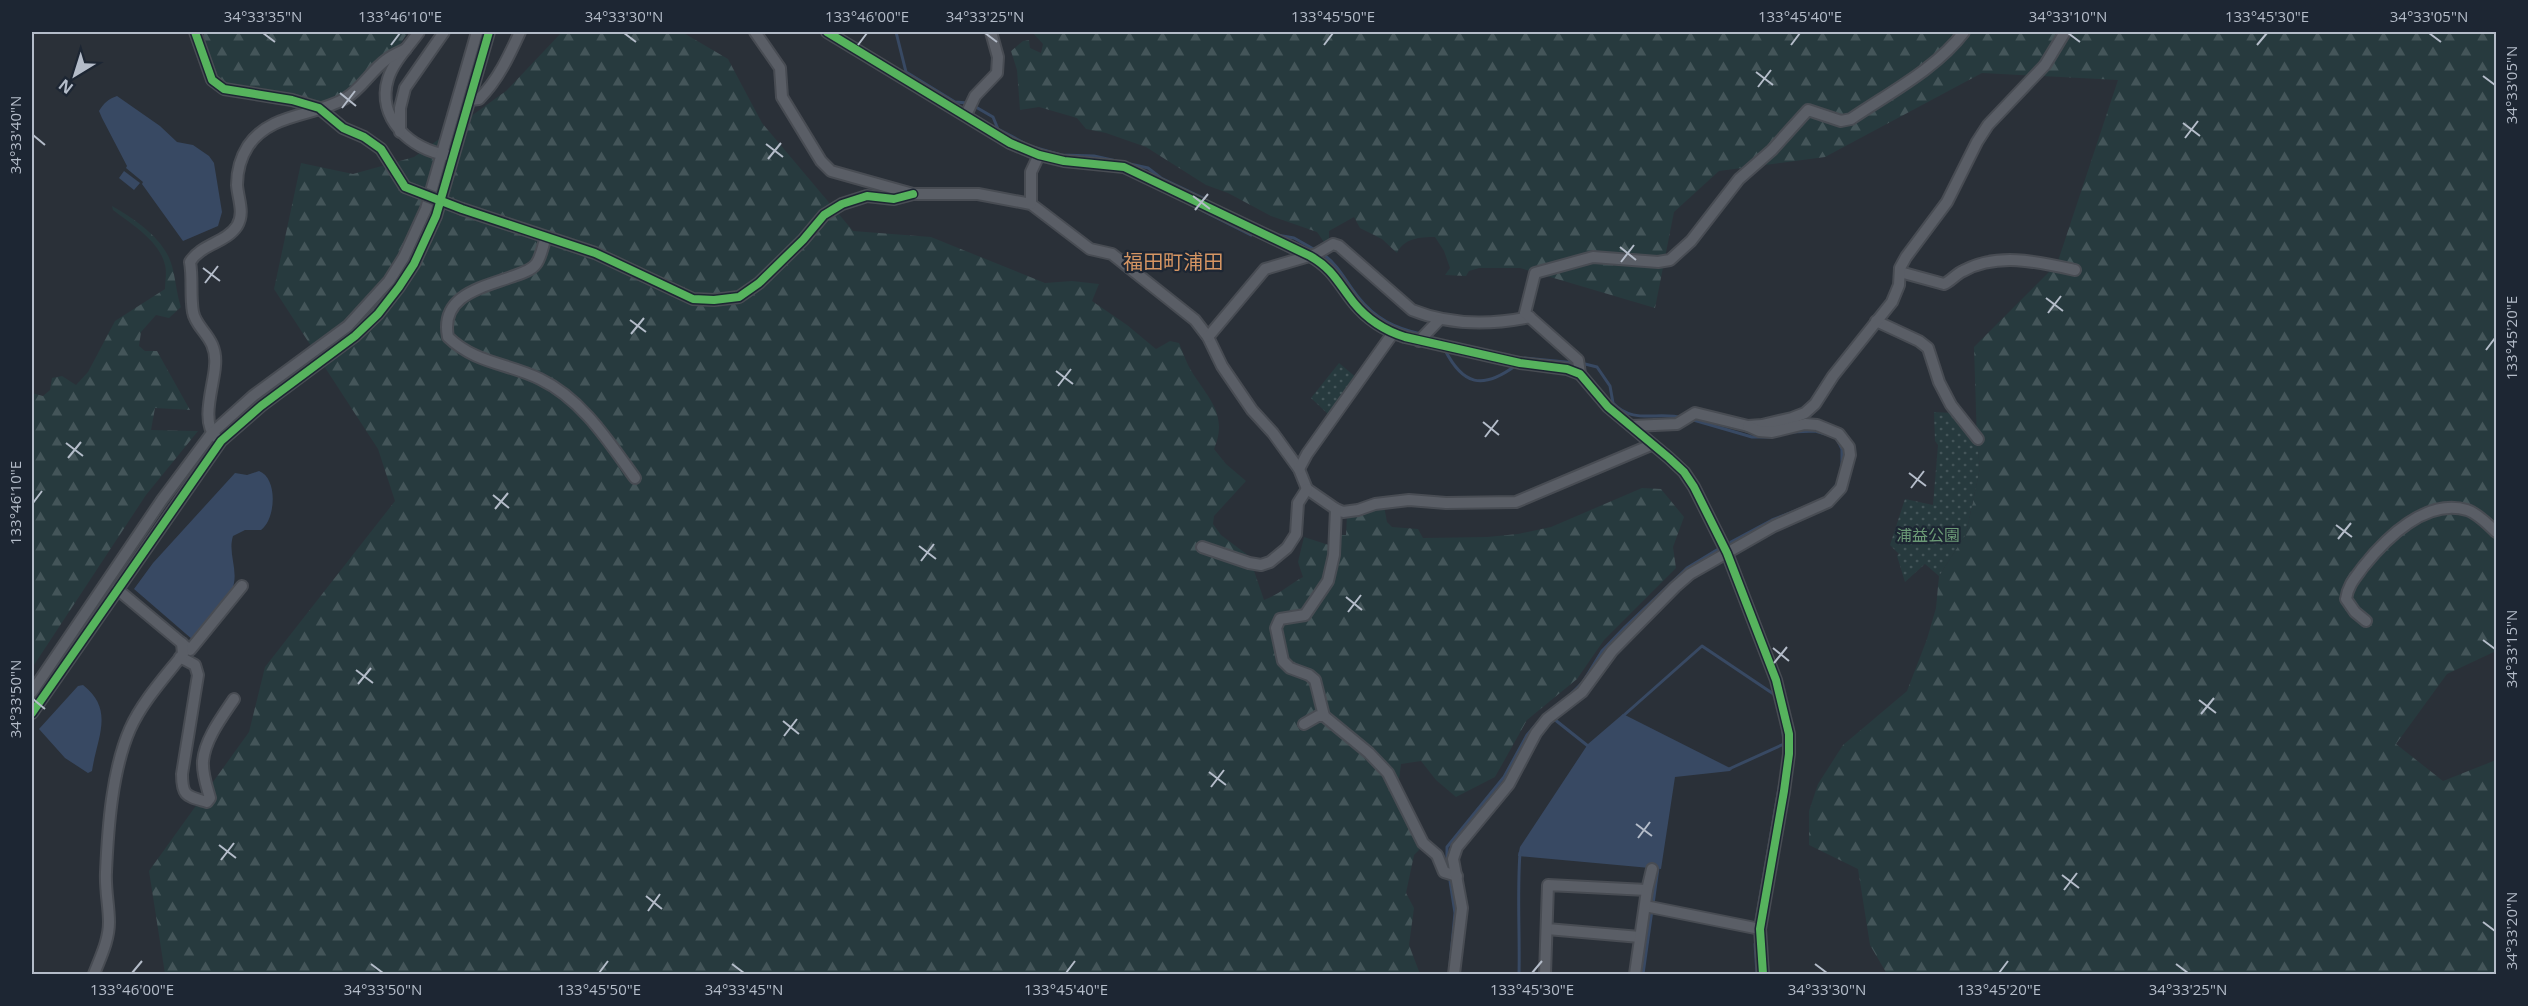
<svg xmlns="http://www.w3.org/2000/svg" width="2528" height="1006" font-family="'Open Sans','Noto Sans JP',sans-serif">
<defs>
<pattern id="forest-firs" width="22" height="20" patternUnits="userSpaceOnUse" patternTransform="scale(1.5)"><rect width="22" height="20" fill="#273a3e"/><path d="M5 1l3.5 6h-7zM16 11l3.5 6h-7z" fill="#445559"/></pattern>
<pattern id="park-dots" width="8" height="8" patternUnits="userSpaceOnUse" patternTransform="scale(1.5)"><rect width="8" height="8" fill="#273a3e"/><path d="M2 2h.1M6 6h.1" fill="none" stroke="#445559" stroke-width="1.8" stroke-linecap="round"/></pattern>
</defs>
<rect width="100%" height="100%" fill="#2a3038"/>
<g fill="url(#forest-firs)">
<path d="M200,32H408L397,49L345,93L320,103L257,87L224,83L212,70Z"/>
<path d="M562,32H682L728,59L762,123L853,231L931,237L1045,283L1072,281L1099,284L1092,301L1127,325L1156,349L1170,341L1179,343C1182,351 1185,358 1188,365C1204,395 1230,412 1214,449L1226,464L1246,481L1214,516L1213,524L1221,535L1249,556L1264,600C1278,595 1289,585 1303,577L1298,562L1304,537L1335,547L1338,535H1346L1347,515L1384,506L1387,522L1392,527L1418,529L1423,538L1487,537L1518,534L1551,527L1642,488L1661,489L1684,517L1673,547L1676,568L1604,640L1577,679L1527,720L1495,777L1456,797L1436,780L1421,761L1401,764L1396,803L1422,847L1414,855L1406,893L1414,908L1409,945L1420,974H165L149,871L249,732L265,667L395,501L378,449L274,289L301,163L353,174L414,157L506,91Z"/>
<path d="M1024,32H2493L2496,43V651L2447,674L2396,744L2443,781L2496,760V974H1887L1870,945L1858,869L1809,845V811L1818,784L1843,745L1907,691L1927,639L1936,608L1939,576L1966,534L1980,468L1977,442L1974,347L2057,264L2118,80L1982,73L1825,157L1719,171L1674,212L1655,308L1520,268H1479L1469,271L1466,276L1445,275L1450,268L1444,251L1435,237C1420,237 1404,238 1397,253L1382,239L1360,228L1354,217L1329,231V240L1324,242L1317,232L1271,216L1228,193L1206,185L1146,147L1106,133L1086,129L1077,118L1039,107L1020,110L1017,70L1011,51L1023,41L1029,40L1030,48L1041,53L1043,44L1032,32Z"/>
<path d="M112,206C136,220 167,240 173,270C176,283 177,295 181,307L169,318L156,315L141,332L139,346L145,351H157L190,410L155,408L151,430L198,431L146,495L32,668V393L43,396L50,390L52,378L62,376L76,385L88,372L115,321L165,289C165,282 167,272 165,265C159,240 131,224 113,210Z"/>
</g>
<g fill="url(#park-dots)">
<path d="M1339,363L1358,379L1331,417L1311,398Z"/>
<path d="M1934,412L1953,413L1977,442L1980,468L1966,534L1939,576L1925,564L1905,582L1897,556L1899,554L1890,545L1905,499L1933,505L1938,445L1935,441Z"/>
</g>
<g fill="#384963">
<path d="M117,96L160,126L177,142L193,145L209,156L214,163L222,212L218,226L183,241L142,184L143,182L126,168L127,166L102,118L99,111C104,103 108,99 117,96Z"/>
<path d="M124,171L140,183L134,190L119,178Z"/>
<path d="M259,471C278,478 276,519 261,530H245L233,536C228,552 237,567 234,583C232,599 203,626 193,640L134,589L153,563L235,473L247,475Z"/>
<path d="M83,685C115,710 97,737 92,771L88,773L65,758L39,729L78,686Z"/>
<path d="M1623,714L1732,769L1730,771L1675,777L1661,869L1518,856L1520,847L1588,744Z"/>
</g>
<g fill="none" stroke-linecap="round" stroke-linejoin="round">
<g stroke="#384963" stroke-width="3">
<path d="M896,32L906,72L955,102L968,103"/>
<path d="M974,106L993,117L998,129L1024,143"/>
<path d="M1033,147L1061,155L1094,156L1148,168L1161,178L1203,198V211L1251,235"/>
<path d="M1277,235L1294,238L1317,251"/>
<path d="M1323,254C1339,266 1346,282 1358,297C1375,319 1395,328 1421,334"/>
<path d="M1427,336L1440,341"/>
<path d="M1445,350C1463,385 1482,390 1515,366"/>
<path d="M1525,358L1575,363"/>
<path d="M1581,363L1597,367L1610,386L1613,403C1633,425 1658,411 1683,418"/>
<path d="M1690,419L1752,437H1771"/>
<path d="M1792,432L1815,431L1829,435"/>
<path d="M1837,439L1842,449V465"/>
<path d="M1829,494L1838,483"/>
<path d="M1731,542L1772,520L1800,509"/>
<path d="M1571,694L1583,682L1602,651L1625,627L1687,568L1720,548"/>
<path d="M1623,716L1702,646L1775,695"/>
<path d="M1554,719L1588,746"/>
<path d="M1782,725L1784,742"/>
<path d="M1729,769L1784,744"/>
<path d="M1447,865V847L1504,777L1527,735L1541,719"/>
<path d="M1653,904L1658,868"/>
<path d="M1756,921L1780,782"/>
<path d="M1755,944L1757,974"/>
<path d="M1450,965L1455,913L1450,881"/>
<path d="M1519,974C1520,934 1517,894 1520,853"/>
<path d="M1643,974L1652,910"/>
</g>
<g stroke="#484c53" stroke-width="14">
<g id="minor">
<path d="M195,32L212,80L224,89L292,100L319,108L343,128L364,137L381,149L405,187"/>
<path d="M419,32C409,46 393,62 388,79C376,118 411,150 447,155"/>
<path d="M755,32L780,68L782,97L821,161L831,171L913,194H978L1031,204L1090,249L1112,254L1195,320L1208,337L1222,366L1252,410L1273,433L1299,469L1307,489L1336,509L1343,512L1358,510L1375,504L1409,500L1446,503L1516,502L1651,445"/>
<path d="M827,32L1010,143L1039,155L1064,161L1124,167L1310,256C1333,269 1338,283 1354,303C1367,319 1386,331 1405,337L1520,363L1567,369L1580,374L1608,407L1669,458L1684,472L1694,487L1727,553L1776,680L1789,734V754L1784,791L1760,929L1763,974"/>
<path d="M470,100L479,99C498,80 509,56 520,32"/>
<path d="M966,115L975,96L997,73L998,57L991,32"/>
<path d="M400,132V108L405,88L444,32"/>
<path d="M1031,204V172L1039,155"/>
<path d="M462,209L595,253L693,299L714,300L739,297L759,283L803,240L824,215L842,204L867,196L894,199L913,194"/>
<path d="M546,237C543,245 541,258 536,264C531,271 519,274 511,277C480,288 440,296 448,337C476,364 508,363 540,379C582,399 609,442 635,478"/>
<path d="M1900,272L1944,284C1951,281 1956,274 1963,271C1998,252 2039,262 2075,270"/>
<path d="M1876,321L1919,341L1928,348L1939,382L1951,405L1978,439"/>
<path d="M1208,337L1265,269L1316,254L1333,244L1339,246L1412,310C1449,325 1491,325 1530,317"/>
<path d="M1419,341L1439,320"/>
<path d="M1580,374L1578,360L1525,313L1535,273L1593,257L1658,262L1670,260L1691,241L1739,179L1772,150L1808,110L1841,121L1851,119C1889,93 1936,69 1964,32"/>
<path d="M1632,426L1677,424L1695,413L1748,426L1762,425L1792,418L1805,413L1815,404L1833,376L1892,302L1899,285L1900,268L1906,257L1947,202L1977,142L1988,125L2045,65L2065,32"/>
<path d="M216,437C200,422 214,385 215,366C218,337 196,330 193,312C190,296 193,278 190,262C201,244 226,243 237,226C245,213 238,199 237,185C237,172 241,157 248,146C271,112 315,117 346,98C362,88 371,71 386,60C392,55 400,52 406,49"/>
<path d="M1299,469L1307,454L1393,333"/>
<path d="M1202,547L1249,563L1261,565L1270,562L1287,548L1296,534L1298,503L1307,489"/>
<path d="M117,589L190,650L242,586"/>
<path d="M2366,621L2355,612L2346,599C2348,585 2355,578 2363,567C2386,538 2426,498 2467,510C2477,513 2489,525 2496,532"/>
<path d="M180,657L195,665L198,675L182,774C182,797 187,796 207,802L210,798C207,787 202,774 203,761C205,739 222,717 234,699"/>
<path d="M32,692L162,500L212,433L253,396L348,326L389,281L404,257L426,209L477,32"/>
<path d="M32,713L221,441L261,406L355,336L378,314L399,287L414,264L436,216L489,32"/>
<path d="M1324,716L1369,753L1388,773L1423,843L1437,855L1444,872L1457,876"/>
<path d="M1304,724L1318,716H1324L1315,680L1309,675L1290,668L1283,661L1276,628L1280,619L1305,615L1328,581L1334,555L1336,509"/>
<path d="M1645,906L1760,929"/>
<path d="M1547,929L1640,937"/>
<path d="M94,974C100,958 109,941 109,922C109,906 105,889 106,872C108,827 112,770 130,729C142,702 164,678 183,654L182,643"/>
<path d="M1454,974L1462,908L1453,859L1457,847L1509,784L1536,733L1547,719L1582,692L1612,651L1675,587L1690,574L1774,526L1828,502L1841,488L1850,455L1849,447L1839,434L1817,425L1805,424L1772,432L1759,431L1748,426"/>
<path d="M1545,974L1548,885L1647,890"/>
<path d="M1635,974L1647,890L1652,869"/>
</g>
</g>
<use href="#minor" stroke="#5a5e66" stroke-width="10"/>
<g stroke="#484c53" stroke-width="14" stroke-linecap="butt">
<path id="minor-bridge" d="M405,187L462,209"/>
</g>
<use href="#minor-bridge" stroke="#5a5e66" stroke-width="10"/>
<g stroke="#1d2633" stroke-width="11">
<g id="cycleway">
<path d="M195,32L212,80L224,89L292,100L319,108L343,128L364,137L381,149L405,187L462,209L595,253L693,299L714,300L739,297L759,283L803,240L824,215L842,204L867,196L894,199L913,194"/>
<path d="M827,32L1010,143L1039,155L1064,161L1124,167L1310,256C1333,269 1338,283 1354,303C1367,319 1386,331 1405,337L1520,363L1567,369L1580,374L1608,407L1669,458L1684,472L1694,487L1727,553L1776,680L1789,734V754L1784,791L1760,929L1763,974"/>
<path d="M32,713L221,441L261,406L355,336L378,314L399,287L414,264L436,216L489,32"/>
</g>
</g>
<use href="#cycleway" stroke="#56b35d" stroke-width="8"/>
</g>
<path fill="none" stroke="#b4bcc9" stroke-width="2" d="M263,33L275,42M624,33L636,42M985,33L997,42M2068,33L2080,42M2429,33L2441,42M391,45L400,33M858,45L867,33M1324,45L1333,33M1791,45L1800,33M2257,45L2267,33M1756,72L1773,85M2483,76L2495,85M1758,87L1771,70M340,93L356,106M342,108L355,91M2183,123L2200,136M33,135L45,145M2185,138L2198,121M766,144L783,157M768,159L781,143M1193,196L1210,209M1195,210L1208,194M1620,247L1636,260M1621,262L1634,245M203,268L220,281M205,283L218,266M2046,298L2063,311M2048,313L2061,296M630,320L646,332M631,334L644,318M2486,350L2495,338M1056,371L1073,384M1058,386L1071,369M1483,422L1499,435M1485,437L1498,420M66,443L83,456M68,458L81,442M1909,473L1926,486M1911,488L1924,471M493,495L509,508M33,503L42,491M495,509L508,493M2336,525L2352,537M2338,539L2351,523M919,546L936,559M921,561L934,544M1346,597L1362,610M1348,612L1361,595M2483,640L2495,649M1773,648L1789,661M1774,663L1787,647M356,670L373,683M358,684L371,668M33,699L45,709M2199,700L2216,713M2201,714L2214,698M783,721L799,734M784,736L797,719M1209,772L1226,785M1211,787L1224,770M1636,824L1652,836M1638,838L1650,822M219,845L236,858M221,860L234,843M2062,875L2079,888M2064,890L2077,873M646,896L662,909M648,911L660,894M2483,922L2495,931M371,964L383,973M732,964L744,973M1815,964L1827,973M2176,964L2188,973M132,973L142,961M599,973L608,961M1066,973L1075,961M1532,973L1542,961M1999,973L2008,961"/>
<g text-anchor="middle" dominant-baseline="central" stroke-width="4.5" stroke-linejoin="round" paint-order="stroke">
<g font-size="16" fill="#6b9a76" stroke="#1d2633">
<text x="1928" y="535">浦益公園</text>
</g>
<g font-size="20" fill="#d59563" stroke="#1d2633">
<text x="1173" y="261">福田町浦田</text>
</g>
</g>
<rect width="2528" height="1006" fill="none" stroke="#1d2633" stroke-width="66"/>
<g transform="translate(75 75) rotate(218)" stroke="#1d2633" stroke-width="4.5" paint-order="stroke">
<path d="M0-4.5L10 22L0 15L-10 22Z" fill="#b4bcc9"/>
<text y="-9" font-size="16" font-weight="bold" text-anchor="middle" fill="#b4bcc9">N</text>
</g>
<rect x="33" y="33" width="2462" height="940" fill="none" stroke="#b4bcc9" stroke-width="2"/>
<g font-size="15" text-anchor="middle" fill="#b4bcc9">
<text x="263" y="22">34°33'35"N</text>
<text x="400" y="22">133°46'10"E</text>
<text x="624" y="22">34°33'30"N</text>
<text x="867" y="22">133°46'00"E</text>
<text x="985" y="22">34°33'25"N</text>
<text x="1333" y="22">133°45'50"E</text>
<text x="1800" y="22">133°45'40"E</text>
<text x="2068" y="22">34°33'10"N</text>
<text x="2267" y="22">133°45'30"E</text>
<text x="2429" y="22">34°33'05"N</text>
<text transform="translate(2512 85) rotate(-90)" y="5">34°33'05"N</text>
<text transform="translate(16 135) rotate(-90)" y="5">34°33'40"N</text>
<text transform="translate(2512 338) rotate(-90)" y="5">133°45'20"E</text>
<text transform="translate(16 503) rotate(-90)" y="5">133°46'10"E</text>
<text transform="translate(2512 649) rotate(-90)" y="5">34°33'15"N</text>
<text transform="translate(16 699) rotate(-90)" y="5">34°33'50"N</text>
<text transform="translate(2512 931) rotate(-90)" y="5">34°33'20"N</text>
<text x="132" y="995">133°46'00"E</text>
<text x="383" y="995">34°33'50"N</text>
<text x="599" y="995">133°45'50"E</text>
<text x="744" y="995">34°33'45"N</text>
<text x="1066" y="995">133°45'40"E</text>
<text x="1532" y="995">133°45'30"E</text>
<text x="1827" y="995">34°33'30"N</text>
<text x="1999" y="995">133°45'20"E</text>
<text x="2188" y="995">34°33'25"N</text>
</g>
</svg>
